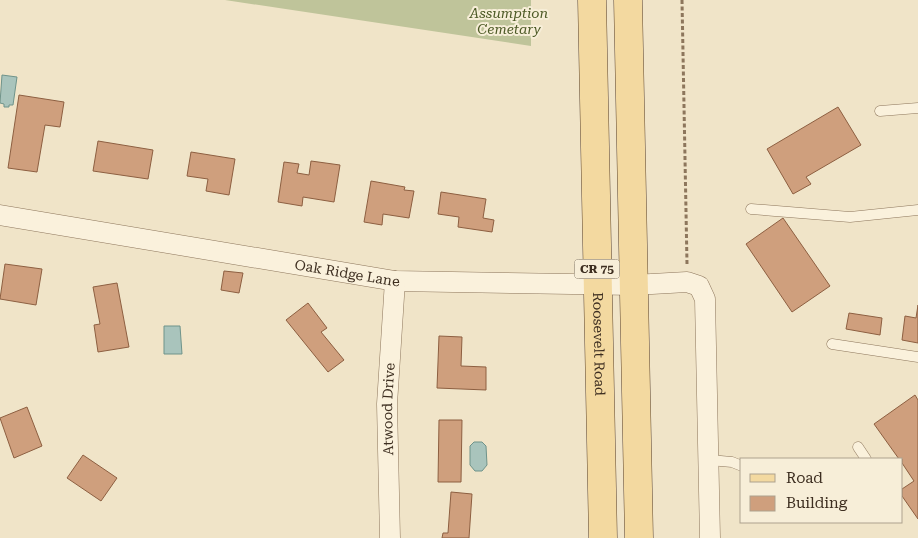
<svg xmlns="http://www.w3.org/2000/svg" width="918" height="538" font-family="'Roboto Serif',serif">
<rect width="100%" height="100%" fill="#f0e4c8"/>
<path fill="#bfc49a" d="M225,0H531V46Z"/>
<g fill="#a9c4bc" stroke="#6f938a">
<path d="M2,75L17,77L13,105H9V107H4V104L0,103Z"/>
<path d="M164,326H180L182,354H164Z"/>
<path d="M474,442H482L486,446L487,465L482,471H475L470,465V446Z"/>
</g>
<g fill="#cf9f7d" stroke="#8d5f41">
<path d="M19,95L64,102L60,127L45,125L37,172L8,168Z"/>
<path d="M838,107L861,145L806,177L811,184L793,194L767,149Z"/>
<path d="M98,141L153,150L148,179L93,171Z"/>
<path d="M191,152L235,159L229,195L206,191L208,179L187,176Z"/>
<path d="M311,161L340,165L334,202L303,197L302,206L278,202L284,162L299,164L297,173L309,175Z"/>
<path d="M371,181L405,187L404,190L414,191L409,218L383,214L382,225L364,222Z"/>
<path d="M441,192L486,199L483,218L494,220L492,232L458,227L459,217L438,214Z"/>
<path d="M783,218L830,286L792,312L746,244Z"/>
<path d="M5,264L42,269L36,305L0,299Z"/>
<path d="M224,271L243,273L239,293L221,290Z"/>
<path d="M117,283L129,347L98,352L94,325L100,324L93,287Z"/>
<path d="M308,303L327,328L321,332L344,360L328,372L286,320Z"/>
<path d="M918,305V343L902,340L905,316L916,318Z"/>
<path d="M849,313L882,318L880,335L846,329Z"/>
<path d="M439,336L462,337L461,366L486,367V390L437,388Z"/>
<path d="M915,395L918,400V519L902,496V489L914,481L902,463V459H899L874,424Z"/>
<path d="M27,407L42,446L14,458L0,418Z"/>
<path d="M439,420H462L461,482H438Z"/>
<path d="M83,455L117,478L101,501L67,478Z"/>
<path d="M451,492L472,494L469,538H442L443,533H448Z"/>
</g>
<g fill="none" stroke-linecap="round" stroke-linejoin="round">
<g stroke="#8d765c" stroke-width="11">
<g id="lane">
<path d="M880,111L918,108"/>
<path d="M751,209L850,217L918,210"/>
<path d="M832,344L918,357"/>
<path d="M858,447L866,459"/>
<path d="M709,460L732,462L742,466"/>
</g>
</g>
<g stroke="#8d765c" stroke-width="21">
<g id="street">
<path id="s1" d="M0,215L395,281L634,285L687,282L699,286L705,299L710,538"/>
<path id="s2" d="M390,538L387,404L395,281"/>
</g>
</g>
<g stroke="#5b4430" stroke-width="29">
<g id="primary">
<path id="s3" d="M592,0L603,538"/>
<path d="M628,0L639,538"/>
</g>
</g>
<path stroke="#8d765c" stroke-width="3" stroke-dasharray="4 2.5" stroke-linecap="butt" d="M682,0L687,264"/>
<use href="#lane" stroke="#faf1dc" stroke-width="10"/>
<use href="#street" stroke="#faf1dc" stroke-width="20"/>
<use href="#primary" stroke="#f3d9a0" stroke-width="28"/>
</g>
<g text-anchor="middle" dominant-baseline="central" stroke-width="4" stroke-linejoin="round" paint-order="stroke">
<rect fill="#f7eed8" stroke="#756857" stroke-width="1" x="574.5" y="259.5" width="45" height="19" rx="4"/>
<g font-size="12" font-weight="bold" fill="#3d2e20">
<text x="597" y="269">CR 75</text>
</g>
<g font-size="14" font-style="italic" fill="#4d5a26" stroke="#f7eed8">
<text x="509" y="13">Assumption<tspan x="509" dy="16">Cemetary</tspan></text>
</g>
<g font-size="14" fill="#3d2e20" stroke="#f7eed8">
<text stroke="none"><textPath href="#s1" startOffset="352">Oak Ridge Lane</textPath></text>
<text stroke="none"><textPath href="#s3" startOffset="344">Roosevelt Road</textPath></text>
<text stroke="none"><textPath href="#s2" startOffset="129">Atwood Drive</textPath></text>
</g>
</g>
<rect x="740" y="458" width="162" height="65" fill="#f7eed8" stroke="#ada18e"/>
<rect x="750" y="474" width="25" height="8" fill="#f3d9a0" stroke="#ada18e"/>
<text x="786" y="483" font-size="15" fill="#3d2e20">Road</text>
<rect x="750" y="496" width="25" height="15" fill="#cf9f7d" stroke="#ada18e"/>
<text x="786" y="508" font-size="15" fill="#3d2e20">Building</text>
</svg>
